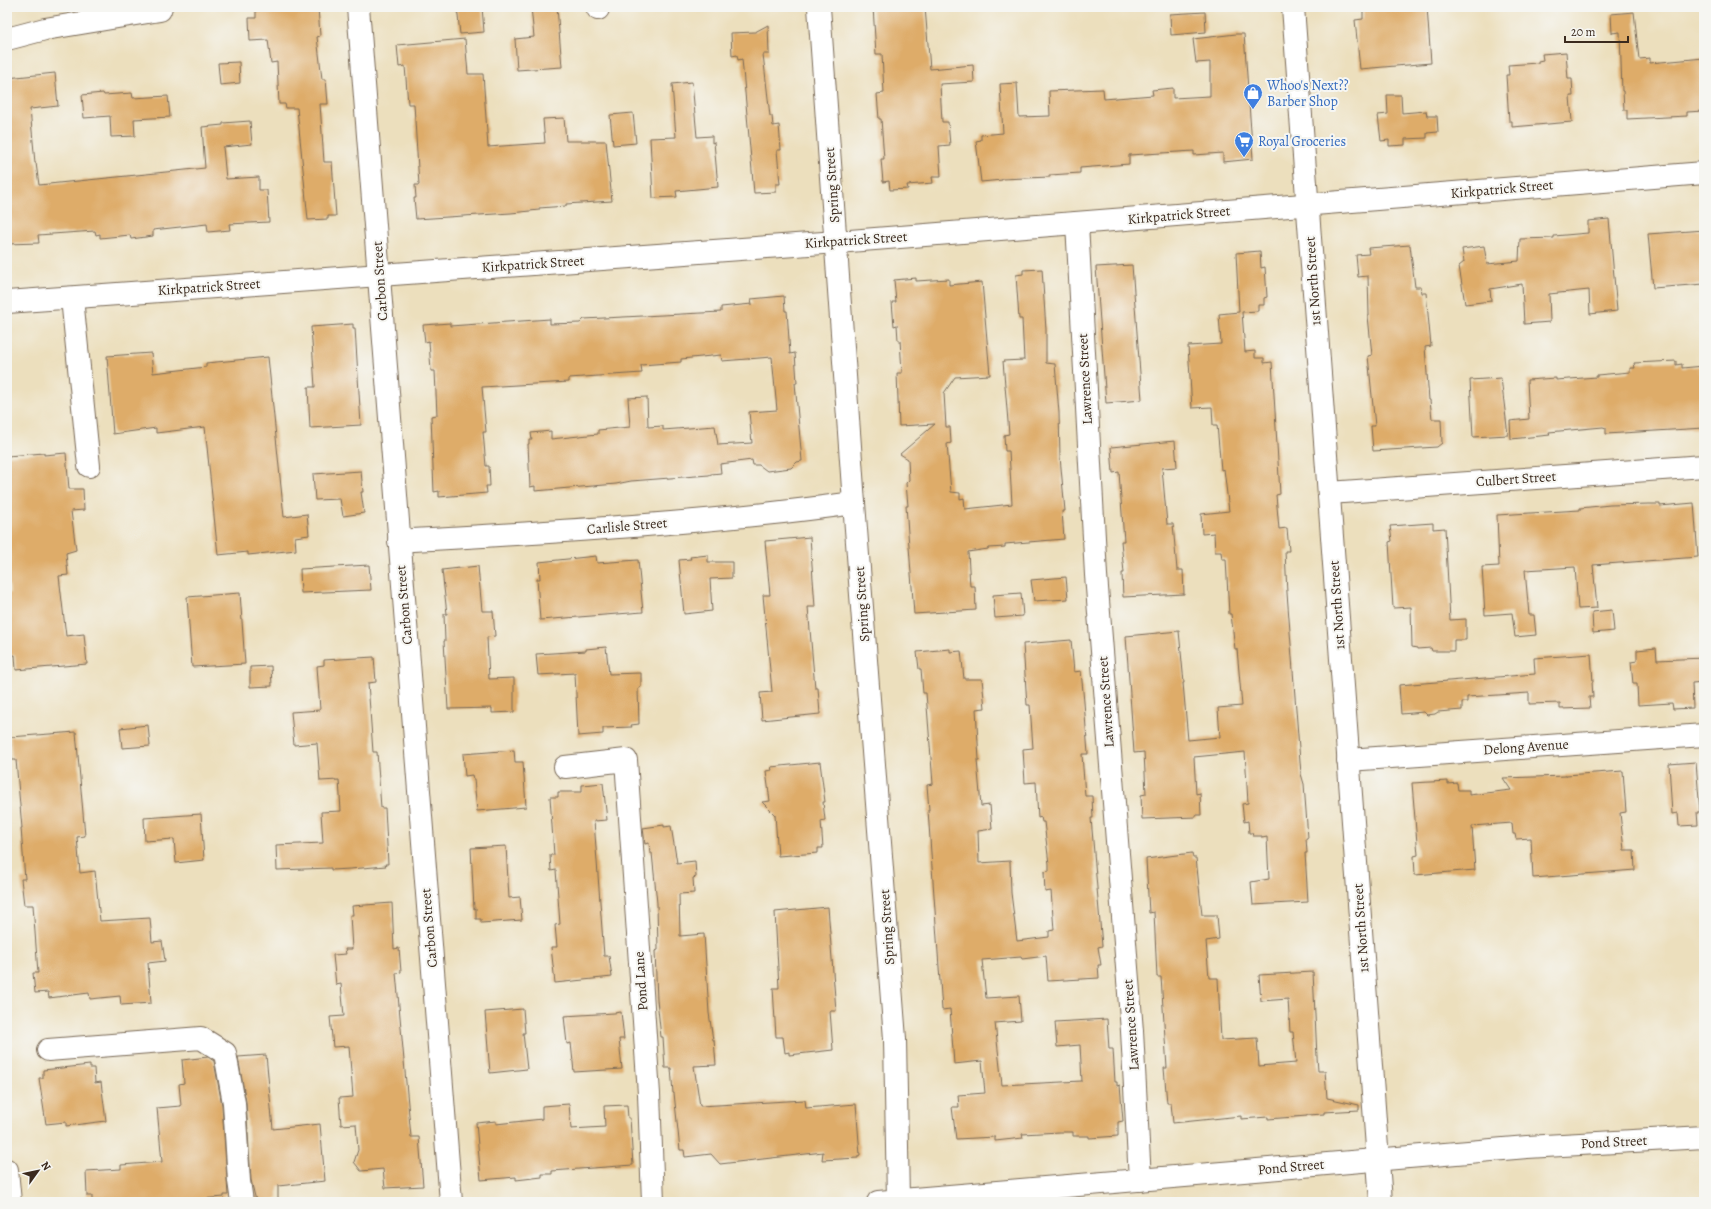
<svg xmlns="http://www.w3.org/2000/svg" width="1711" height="1209" font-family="Alegreya,serif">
<rect width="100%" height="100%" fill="#f6f6f2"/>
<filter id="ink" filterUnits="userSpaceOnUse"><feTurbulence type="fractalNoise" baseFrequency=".025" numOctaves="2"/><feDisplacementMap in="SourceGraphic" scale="8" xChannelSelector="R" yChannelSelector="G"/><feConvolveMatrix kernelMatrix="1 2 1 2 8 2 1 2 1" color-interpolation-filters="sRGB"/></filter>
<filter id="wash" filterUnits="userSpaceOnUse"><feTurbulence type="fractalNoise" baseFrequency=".012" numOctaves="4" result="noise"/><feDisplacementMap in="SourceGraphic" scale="16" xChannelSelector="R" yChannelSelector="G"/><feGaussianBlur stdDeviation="0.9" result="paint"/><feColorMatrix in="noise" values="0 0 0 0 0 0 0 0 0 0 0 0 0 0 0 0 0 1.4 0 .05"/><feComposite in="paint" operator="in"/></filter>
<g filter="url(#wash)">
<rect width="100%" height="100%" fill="#ecdfbd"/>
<g id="blocks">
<g fill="#deac69">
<path d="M256,7H318L320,36L317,37L322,79H326L328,104H320L324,162H332L336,216H328V219L308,220L297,108H286L285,104H279L277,62L271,63L268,40L250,41L249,18H256Z"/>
<path d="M457,7H482L484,32L460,34Z"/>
<path d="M531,7H557L562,67L517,70L515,39L534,37Z"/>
<path d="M873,7H925L930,69L973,65L974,82L940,84L942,122H948L950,145L939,146L941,177H932L933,183L907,185L908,189L890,190L889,181L883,182L881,159H884L881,119H879L877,94L884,93L882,54H876Z"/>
<path d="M1363,7H1427L1431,63L1360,69L1355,20L1363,19Z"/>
<path d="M1205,12L1206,32L1171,35L1170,14Z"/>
<path d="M1634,12L1639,59L1650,58V63L1704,58V111L1687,112V116L1627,119V110H1624L1623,91H1622L1620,32L1612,33L1611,14Z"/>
<path d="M768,25L769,54H763L770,116H772L773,126L779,125L781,150H777L780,184H776V192L754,193L742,59L738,60L737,55L732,56L731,33L755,32Z"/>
<path d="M1236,34H1244L1253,159L1223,162V153L1194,155V151L1129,155V164L1080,168V173L1050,175V177L1002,179V180L981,182L976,141L981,140V135L1003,133L1000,84L1017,83L1019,117L1050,116L1049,91L1103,89L1104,99L1153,95L1152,90L1173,88V98L1210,96V62L1196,63L1193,39Z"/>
<path d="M465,39L468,74H483L488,147L545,143L543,119L564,118L566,141H606L612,201L566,204V206L539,208V210L511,213L416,219L414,198H416L415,185H419L414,104H408L405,66L399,67L397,45Z"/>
<path d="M1566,52L1568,79H1572L1573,96H1570L1572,122L1512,127V121H1509L1506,75H1509L1508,65L1538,63V61L1543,60L1542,54Z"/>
<path d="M239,62L240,83L220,85L218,63Z"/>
<path d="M55,73L58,106L30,109L35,163H36L39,185L205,168L202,127L223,125V123L250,121L252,144L223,147L226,179L259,177V190H267L269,222L229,224L230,230L208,232L207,224L153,230V236L131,239L130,235L100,238V234L96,235L95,231L38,235L39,243L7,244V78Z"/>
<path d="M692,82L697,137L712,136V143L714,142L718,187L676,191L677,197L653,198L650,138L676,137L672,84Z"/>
<path d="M103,93L104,95L132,93L133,98L168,96L170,117L134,119L135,136L111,137L110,116L84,118L82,95Z"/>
<path d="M1387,95H1401L1402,113L1426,111L1427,116H1437L1438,132L1427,133V138L1405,139V145L1389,146V140L1381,141L1378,115L1388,114Z"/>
<path d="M633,113L636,143L613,145L610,115Z"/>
<path d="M1609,219L1617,311L1590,314L1589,290L1549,294L1550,322L1524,324L1522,284L1490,289L1491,301L1465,304L1459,266L1464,262L1462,249L1484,246L1487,264L1519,261L1520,239L1554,238V236L1588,233V221Z"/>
<path d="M1704,230V284L1653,288L1648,234Z"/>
<path d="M1410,245L1415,287H1421L1422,293H1426L1431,346L1425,347L1429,400H1430L1432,419H1441L1442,443L1437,447L1373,451L1371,426H1375L1368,356L1372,355L1368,316H1369L1368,276L1358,277L1356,255L1369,254L1368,248Z"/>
<path d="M1260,251L1261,268L1265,267L1267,297L1264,298V305H1258V311L1242,312L1245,352L1255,351V358H1264V363L1272,362L1280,494L1276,495L1279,529L1287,528L1289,551H1285L1287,593L1301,774L1304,784L1308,838H1306L1307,853H1305L1308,902L1253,905L1251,882L1269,879L1267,837L1262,838V836H1253L1252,833H1249L1248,821L1244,822L1242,804L1248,803L1245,752L1194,757L1196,794L1200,793L1201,815H1196V817L1142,819L1141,795L1146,794L1144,752L1134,753L1126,636L1179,631L1184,683H1183L1188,740L1220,737L1218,708L1242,706L1237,649H1235L1231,614H1229L1226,559H1222L1221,552H1215L1214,533L1202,534L1201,514L1229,511L1224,469L1221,470L1217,425H1213L1212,407L1192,408L1188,346L1221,344L1219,314L1239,312L1236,253Z"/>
<path d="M1132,265L1142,400L1106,403L1096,267Z"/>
<path d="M1042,269L1046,330V363L1055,364L1059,413L1060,457L1065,511H1062L1064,539L1005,544V547L988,548V549L968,552L970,586H975L976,610L914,614L906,506H908L906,483L909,480L908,459L900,454L935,424L899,426L897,373H902L900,340H898L897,325L894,326L892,302H896L894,280L916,278V281L949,279V285L982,282L990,375L955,377L944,393L946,427H950L951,443L947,444L951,492L960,493V499L964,498L965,509L1012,504L1009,451H1005L1004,435L1009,434L1003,361L1024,360L1022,319H1019L1016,275L1023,274V270Z"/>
<path d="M784,296L785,311H787L790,354L795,353L797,383H795L802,461L797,462L791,468L767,471L759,465H753L752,460L720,464L721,473L711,474L709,475L631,481L616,484L535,491V486L530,487L528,444H529V440H532L531,433L551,431V439L598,434V430L630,427L628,398L647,397L648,427L663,426V430L715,426L718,445L752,443L749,412L777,410L772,357L722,361L721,355L681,359V362L641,365L642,373L569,378V382L482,387L486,432H483L486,466H489L490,486H486L487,493L439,497V491L434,492L431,416L437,415L435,371H431L429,341L425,342L423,325L450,323V326L550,319V324L580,323L584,319L721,312V307L752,304L751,299Z"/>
<path d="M353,324V328H355L361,425L310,428L308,387H315L311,327Z"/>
<path d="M151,353L153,373L206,367V363L268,357L284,517L307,514L309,535L295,537L296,550L248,555V552L218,555L205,427L156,433V428L113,434L107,356Z"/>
<path d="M1676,361V365L1682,364V368L1704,366V428L1606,434V428L1603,427L1549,432L1550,435L1511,439L1510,421L1529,419L1527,380L1556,378V380L1597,377V375L1630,372V368H1635L1634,363Z"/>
<path d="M1501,378L1508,435L1473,437L1470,380Z"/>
<path d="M1175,441L1177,467L1162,468L1167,524H1173L1177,570H1183L1184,594L1123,597L1122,573H1124L1121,541H1124L1119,472L1113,473L1111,447Z"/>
<path d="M44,453V455L66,453L69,489H83L84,510L71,511L76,550L66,553L68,575L59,576L66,636L84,634L87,664L16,670L15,655L7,656V593H10L7,564V456Z"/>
<path d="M361,471L363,492H361L364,513L343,516L340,499L315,500L313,474Z"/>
<path d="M1694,503L1698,557L1593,565L1597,608L1578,609L1575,567L1525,570L1529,615H1534L1536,635L1515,637L1512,613L1485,615L1482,567L1499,566L1497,515L1580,510V508L1610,505L1649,504H1660V506Z"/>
<path d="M1433,523V529L1445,528L1450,620L1466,619V640H1454V651H1432L1431,648L1417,649V648L1412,647L1411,607L1393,608L1389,542L1392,541L1390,526Z"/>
<path d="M810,537L815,607H808L815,688H818L820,714L762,720L760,693L772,692L763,595H770L765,541Z"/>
<path d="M708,555V562H732V578L710,579L712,611L684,614L679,560L691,559L690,557Z"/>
<path d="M596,556L597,563L638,560L643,612L540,620L537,579H540L539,562Z"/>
<path d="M369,565L371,590L301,593L300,569Z"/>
<path d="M478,566L482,611H493L495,636L487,637L489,679L514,678V712L492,713V708L448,709L444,641H445L444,614H447L442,570Z"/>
<path d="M1066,577L1068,599L1034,601L1031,580Z"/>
<path d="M240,593L245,664L192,667L187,597Z"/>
<path d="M1021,593L1023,616L995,618L993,595Z"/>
<path d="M1612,610L1614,631L1593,633L1592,612Z"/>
<path d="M1071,640L1074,672L1081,671L1084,702L1088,754H1082L1085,796H1092L1093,818H1091L1102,946L1098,947L1101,965H1098L1099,978L1048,981L1046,956L1022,959L1021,957L982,960L986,998L1019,996L1021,1021L995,1023L1002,1085L1082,1081L1080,1045L1057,1047L1055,1022L1107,1019L1109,1049H1113L1115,1082H1117V1086L1120,1085L1123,1121L1118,1122V1136L1089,1138V1136H1073V1132H1060L1022,1134L1023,1138L995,1141V1137L956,1139L952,1107H959L958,1095L985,1093L982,1061L954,1064L950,1009L942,1010L928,810H929L927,785L933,784L926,693H923L921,669H919L917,652L950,649V652L961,651L964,679H982L985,708L976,709L979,760H977L981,806L990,805L992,829L978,831L979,863L1010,861L1011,893L1017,941L1049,937V931L1054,930L1051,891L1045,892L1044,872L1049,871V864L1044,822H1042L1041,817L1038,818L1036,782L1025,783L1023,749L1033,748L1030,705H1027L1023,644Z"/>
<path d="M606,647L609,674L641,673V687L638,689L639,724L631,725L632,727L603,728V734L578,736L575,673L538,675L536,654L586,651V649Z"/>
<path d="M1656,648L1657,660L1704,658V682L1692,683L1693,708L1673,709L1672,703L1638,705L1637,684H1633L1631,662L1637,661V650Z"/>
<path d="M1591,654L1593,682H1592L1593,697H1589L1590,708L1560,709V703L1529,704V693L1467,697V702H1462V710L1438,712L1435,714L1427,715L1424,712L1401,714L1399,685L1535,674L1534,658Z"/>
<path d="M374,657L376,682L368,683L373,752H377L381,808H385L388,864H385L386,866L350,869L331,870V868L277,870L276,845L323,843L321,812L341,811L339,780L320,781L317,743L294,745L291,712L320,710L317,666L324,665V660Z"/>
<path d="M271,666L272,686L250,687V667Z"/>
<path d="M148,725L150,746L122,748L120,728Z"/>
<path d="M76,732L85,836L77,837L80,873L95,871L100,921L150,918L152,942L162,941L165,961L148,963L151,1003L121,1005L120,996L90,999L89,993L49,998L48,992L35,993L33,973H38L33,905H24L21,879H25L21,828H22L16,760H12L10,737Z"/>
<path d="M514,750L515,762H523L526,807L477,811L474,779H473L472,775L465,776L463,754Z"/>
<path d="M820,762L825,802H823L825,820L821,821L823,848H818V853L778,856L775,815L762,802L770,801L766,771L772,770L771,767Z"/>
<path d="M1696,762L1700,812H1697L1698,825L1679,826L1678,813L1672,814L1669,764Z"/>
<path d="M1623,771L1626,812L1620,813L1624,850H1634L1635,870L1533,878L1531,838L1516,839L1515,834H1513L1512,823L1472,826L1475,870L1415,875L1414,856L1418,855L1412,783L1448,781V784L1457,783L1458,790H1469V795L1511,790L1503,778L1566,776V775Z"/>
<path d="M603,783L607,820L594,821L604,956H609L612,977L555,983L551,947H557L555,925L560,924L556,870L551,871L550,855H554L550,797H558V792H582V785Z"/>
<path d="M201,814L204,860L176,863L174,839L145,841L144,818Z"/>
<path d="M664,825V827L671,826L677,863L695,861L696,877L693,878L694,893L679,894L680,936L704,934L709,1013L713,1040H714L716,1065L694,1066L700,1106L805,1100L806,1108L856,1104L860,1155L858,1156V1158L822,1160L823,1152L720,1164L711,1154L685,1157L684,1150H680L674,1093H673L671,1068H665L663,1037H661L657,1000L655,951L658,950L657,903L652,853H650L649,843L645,844L643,828Z"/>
<path d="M506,846L509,898L520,897L522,920L481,923V919H476V908L474,909L471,848Z"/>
<path d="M1192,853L1193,858H1196L1202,915H1217L1219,939L1206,941L1209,978H1218L1221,1040L1257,1038L1259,1066L1296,1063L1293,1032H1290L1288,999L1261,1001L1259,975L1313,972L1317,1057L1318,1071H1325L1327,1098L1359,1105V1110L1324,1112V1114L1307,1115V1116L1268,1119V1117L1241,1119V1116L1173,1123L1171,1103H1167L1164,1068H1167L1161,977H1157L1154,912L1149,913L1146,859Z"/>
<path d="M392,903L394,949L399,948L401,972L396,973L411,1137H419L423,1186L385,1188L383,1169L361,1171L354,1162L358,1150L356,1124L341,1125L339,1098L353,1097L349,1046L333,1047L330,1017L344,1016L341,984L336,985L333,955L346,954L345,949H352L350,915H353L352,906Z"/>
<path d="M828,907L836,1011H830L833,1050L789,1055V1052L785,1053L783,1037H776L773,988H779L775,912Z"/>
<path d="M523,1009L525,1033H523L527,1069L490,1073L485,1012Z"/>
<path d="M614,1013L621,1012L624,1039H619L622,1069L574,1072L571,1043L567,1044L564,1016Z"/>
<path d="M266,1055L273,1129L320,1124L325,1181L278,1186V1199L256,1201L251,1180L246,1102L238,1057Z"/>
<path d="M208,1057L214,1061L222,1105L228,1195H224V1197L167,1202H92V1196H87L86,1171L121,1169V1165L162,1162L157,1108L181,1106L179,1084L184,1083L182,1060Z"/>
<path d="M90,1065V1068H94L95,1083L101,1082L106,1121L66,1126V1122L46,1124L39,1078H43V1070Z"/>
<path d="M569,1104L571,1129L605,1127L604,1106L627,1105L628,1118H630L633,1165L552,1171V1174H542V1177L516,1180V1177L481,1180L476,1123L496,1121V1124L542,1119V1106Z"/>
</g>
</g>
</g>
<g filter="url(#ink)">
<use href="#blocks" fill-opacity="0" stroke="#796956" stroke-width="1"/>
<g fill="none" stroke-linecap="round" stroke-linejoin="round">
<g stroke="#796956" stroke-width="24">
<g id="minor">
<path d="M358,7L451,1202"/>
<path d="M597,7L598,9"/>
<path d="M819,7L854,503L895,1039L898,1200"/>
<path d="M1293,7L1381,1202"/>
<path d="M7,39L45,29L160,10L161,7"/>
<path d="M1077,223L1096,575L1132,1031L1140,1180"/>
<path d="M72,298L89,466"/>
<path d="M7,302L837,242L1704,173"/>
<path d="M1329,493L1704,466"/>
<path d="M399,541C551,532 703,524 854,503"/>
<path d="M1348,760L1704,735"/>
<path d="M565,767L626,760L649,1094L653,1202"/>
<path d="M48,1050L201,1038L225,1053L234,1103L239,1181L242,1202"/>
<path d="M7,1170L10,1202"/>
<path d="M878,1202L1527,1147L1704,1137"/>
</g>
</g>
<use href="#minor" stroke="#fff" stroke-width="22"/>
</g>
</g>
<defs>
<g id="shop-pin" transform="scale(1)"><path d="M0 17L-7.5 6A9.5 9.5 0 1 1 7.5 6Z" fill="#3f7fe0" stroke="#f6f6f2"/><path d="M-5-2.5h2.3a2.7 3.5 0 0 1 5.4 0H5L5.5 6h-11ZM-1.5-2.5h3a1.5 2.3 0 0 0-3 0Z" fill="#fff"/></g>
<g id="supermarket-pin" transform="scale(1)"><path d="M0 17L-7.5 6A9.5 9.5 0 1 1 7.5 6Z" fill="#3f7fe0" stroke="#f6f6f2"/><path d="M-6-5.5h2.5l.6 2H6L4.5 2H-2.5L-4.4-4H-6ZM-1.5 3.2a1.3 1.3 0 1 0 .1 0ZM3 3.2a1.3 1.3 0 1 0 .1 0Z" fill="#fff"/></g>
</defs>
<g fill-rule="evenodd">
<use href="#shop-pin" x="1253" y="93"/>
<use href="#supermarket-pin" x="1244" y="141"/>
</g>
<g text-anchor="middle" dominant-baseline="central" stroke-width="4" stroke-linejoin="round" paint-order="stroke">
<g font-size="14" fill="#366cbe" stroke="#f6f6f2" text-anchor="start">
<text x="1267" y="85">Whoo's Next??<tspan x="1267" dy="16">Barber Shop</tspan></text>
<text x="1258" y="141">Royal Groceries</text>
</g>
<g font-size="14" fill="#3b2a1e" stroke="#f6f6f2">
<text transform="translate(832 185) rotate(-94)">Spring Street</text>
<text transform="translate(1502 189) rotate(-5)">Kirkpatrick Street</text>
<text transform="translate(1179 215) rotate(-5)">Kirkpatrick Street</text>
<text transform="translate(856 240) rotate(-4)">Kirkpatrick Street</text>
<text transform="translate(533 264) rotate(-4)">Kirkpatrick Street</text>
<text transform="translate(380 281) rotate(-94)">Carbon Street</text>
<text transform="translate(1313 281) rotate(-94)">1st North Street</text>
<text transform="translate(209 287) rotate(-4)">Kirkpatrick Street</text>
<text transform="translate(1085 379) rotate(-93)">Lawrence Street</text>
<text transform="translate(1516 479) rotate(-4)">Culbert Street</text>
<text transform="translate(627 526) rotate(-5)">Carlisle Street</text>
<text transform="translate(862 604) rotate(-94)">Spring Street</text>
<text transform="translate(404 605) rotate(-95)">Carbon Street</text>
<text transform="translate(1337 605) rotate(-94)">1st North Street</text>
<text transform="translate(1106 702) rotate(-94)">Lawrence Street</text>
<text transform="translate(1526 747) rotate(-4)">Delong Avenue</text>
<text transform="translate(887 927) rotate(-94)">Spring Street</text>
<text transform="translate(429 928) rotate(-95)">Carbon Street</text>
<text transform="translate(1361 928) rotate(-94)">1st North Street</text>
<text transform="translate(641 981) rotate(-94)">Pond Lane</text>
<text transform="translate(1131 1025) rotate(-94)">Lawrence Street</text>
<text transform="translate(1614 1142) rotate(-3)">Pond Street</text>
<text transform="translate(1291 1167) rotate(-5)">Pond Street</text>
</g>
</g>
<rect width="1711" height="1209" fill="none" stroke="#f6f6f2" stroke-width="24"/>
<g transform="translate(38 1171) rotate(57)" stroke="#f6f6f2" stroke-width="3" paint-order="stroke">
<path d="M0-3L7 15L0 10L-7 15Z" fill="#3b2a1e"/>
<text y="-6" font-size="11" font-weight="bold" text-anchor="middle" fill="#3b2a1e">N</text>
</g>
<path d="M1565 36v6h63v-6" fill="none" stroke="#3b2a1e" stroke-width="2"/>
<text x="1571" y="36" font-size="12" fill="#3b2a1e" stroke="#f6f6f2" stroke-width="3" paint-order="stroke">20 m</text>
</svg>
